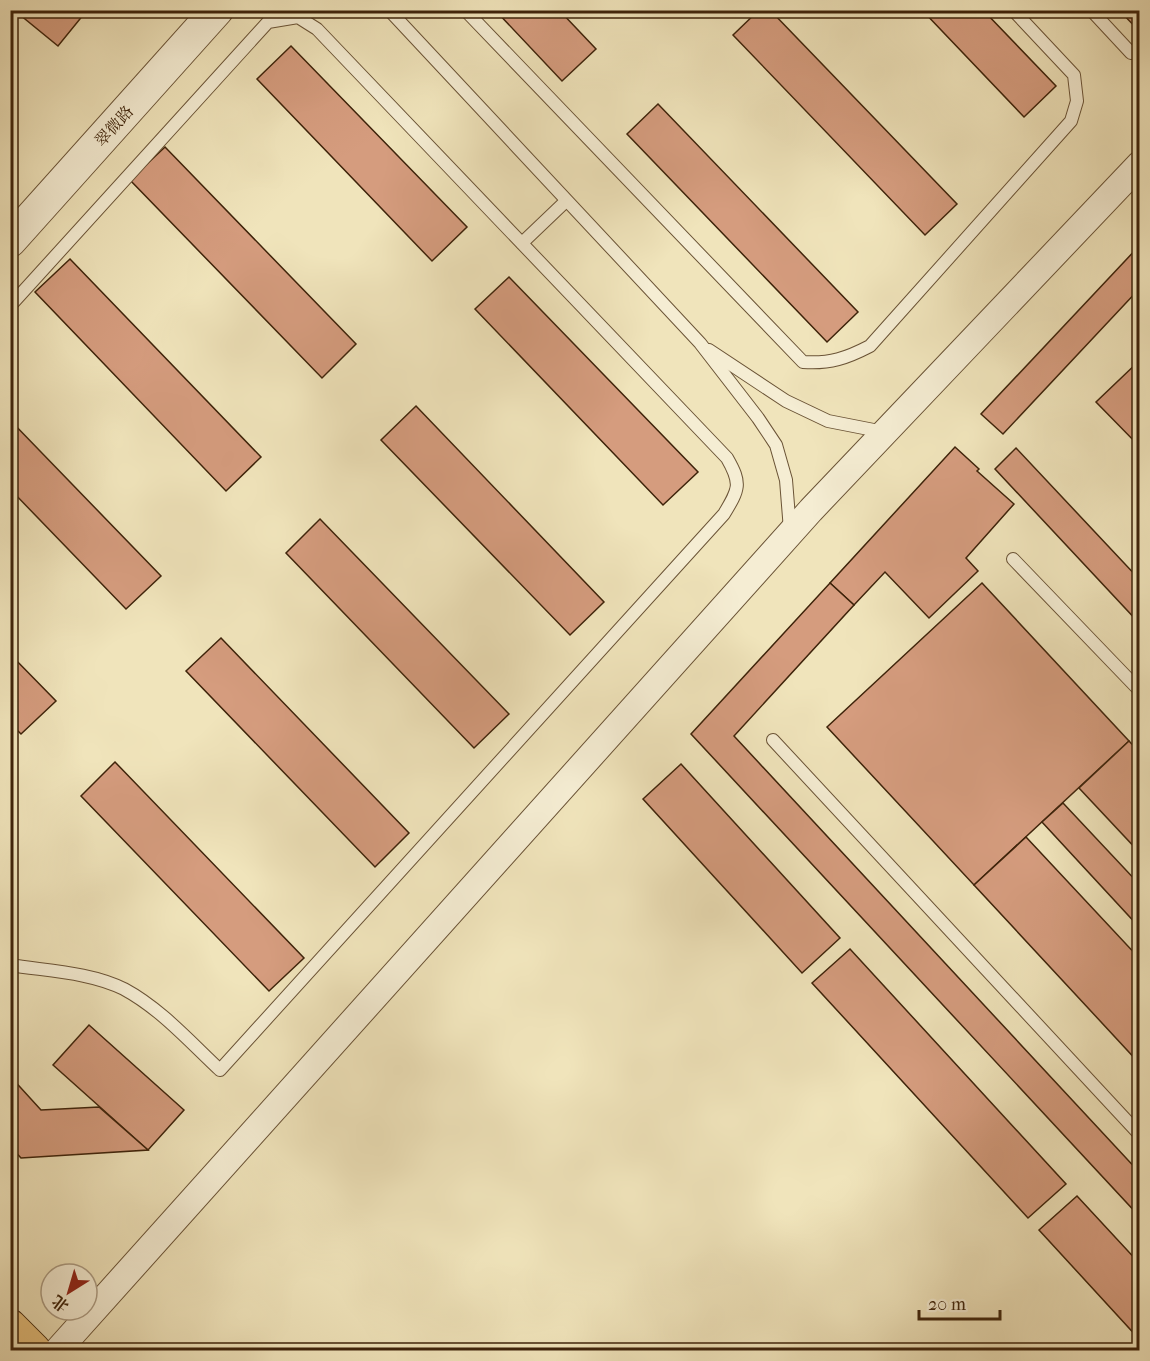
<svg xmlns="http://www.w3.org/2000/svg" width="1150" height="1361" font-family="'IM FELL French Canon','Noto Serif SC',serif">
<rect width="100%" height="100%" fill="#f0e4bb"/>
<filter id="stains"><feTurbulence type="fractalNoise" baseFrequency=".00333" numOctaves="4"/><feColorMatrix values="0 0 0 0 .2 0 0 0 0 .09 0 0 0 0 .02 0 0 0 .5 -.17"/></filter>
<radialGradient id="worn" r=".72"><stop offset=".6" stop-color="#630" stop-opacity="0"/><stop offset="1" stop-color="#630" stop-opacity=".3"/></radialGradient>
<g fill="#d59c7e" stroke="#3e230a" stroke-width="1.5">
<path d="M14,10H81L84,14L58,46Z"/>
<path d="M495,10H559L596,49L562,81Z"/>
<path d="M759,10H770L957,204L925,235L733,35Z"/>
<path d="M922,10H983L1056,86L1024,117Z"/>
<path d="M1119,10H1140V32Z"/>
<path d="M291,46L467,227L432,261L257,79Z"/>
<path d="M658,104L858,312L827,342L627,134Z"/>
<path d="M165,147L356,344L322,378L130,180Z"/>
<path d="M1140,245V288L1003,434L981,414Z"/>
<path d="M70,259L261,457L226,491L35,292Z"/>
<path d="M509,277L698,472L663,505L475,309Z"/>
<path d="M1140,360V447L1096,402Z"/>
<path d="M416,406L604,602L570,635L381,440Z"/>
<path d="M10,420L161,576L126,609L10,489Z"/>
<path d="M955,447L979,469L977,471L1014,504L966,558L978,571L929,618L885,572L854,605L830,583Z"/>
<path d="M1016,448L1140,580V624L995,469Z"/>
<path d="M320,519L509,714L474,748L286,553Z"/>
<path d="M830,583L854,605L734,736L1140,1173V1217L691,734Z"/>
<path d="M982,583L1129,741L974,885L827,727Z"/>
<path d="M221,638L409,833L375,867L186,671Z"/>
<path d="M10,654L56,701L21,734L10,723Z"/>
<path d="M1129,741L1140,753V853L1079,788Z"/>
<path d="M115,762L304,958L269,991L81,796Z"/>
<path d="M681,764L840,938L802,973L643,799Z"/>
<path d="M1063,803L1140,885V928L1042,822Z"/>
<path d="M1026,837L1140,959V1064L974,885Z"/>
<path d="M850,949L1066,1184L1028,1218L812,983Z"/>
<path d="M89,1025L184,1110L148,1150L53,1065Z"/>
<path d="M10,1076L41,1110L99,1107L148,1150L21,1158L10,1146Z"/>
<path d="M1077,1196L1140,1264V1340L1039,1230Z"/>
</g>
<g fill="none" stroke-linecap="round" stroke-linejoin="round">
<g stroke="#6a5336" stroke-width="14">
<g id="service">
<path d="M389,10L700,343L758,418L776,445L786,480L790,530"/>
<path d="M465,10L803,362C830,364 847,358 870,346L1071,121L1077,101L1074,75L1013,10"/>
<path d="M1091,10L1131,53"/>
<path d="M522,243L566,201"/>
<path d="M10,306L268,22L298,17L317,29L727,458C742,484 739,489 724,514L220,1070C190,1042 161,1009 124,989C90,972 47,971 10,965"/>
<path d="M709,350L786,401L828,421L884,432"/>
<path d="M1013,559L1140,691"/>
<path d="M773,740L1140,1135"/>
</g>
</g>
<g stroke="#6a5336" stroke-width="28">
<path id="minor" d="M58,1350L811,510L1140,164"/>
</g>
<g stroke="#6a5336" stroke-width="34">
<path id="tertiary" d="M10,241L217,10"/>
</g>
<g stroke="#3e230a" stroke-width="35">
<path id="primary" d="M10,1326L34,1350"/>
</g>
<use href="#service" stroke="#f5edd3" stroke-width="12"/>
<use href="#minor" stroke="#f5edd3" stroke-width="26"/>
<use href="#tertiary" stroke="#f5edd3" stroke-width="32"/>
<use href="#primary" stroke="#e8c27e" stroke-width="33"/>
</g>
<g text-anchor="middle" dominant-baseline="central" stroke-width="6" stroke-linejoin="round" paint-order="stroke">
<g font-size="16" fill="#3e230a" stroke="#f5edd3">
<text transform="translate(114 126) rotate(-48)">翠微路</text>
</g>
</g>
<rect width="1150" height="1361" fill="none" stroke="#f0e4bb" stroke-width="36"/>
<rect x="12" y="12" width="1126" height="1337" fill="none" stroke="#3e230a" stroke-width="3"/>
<rect x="18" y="18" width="1114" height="1325" fill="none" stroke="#3e230a" stroke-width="1.5"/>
<g transform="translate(69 1292) rotate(217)"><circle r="28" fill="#f5edd3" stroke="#ac9c83" stroke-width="1.5"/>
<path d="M0-4.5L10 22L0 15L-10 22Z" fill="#8f2418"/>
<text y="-9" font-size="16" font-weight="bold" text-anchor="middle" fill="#3e230a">北</text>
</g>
<path d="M919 1310v9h81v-9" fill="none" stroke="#3e230a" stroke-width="3"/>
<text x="928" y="1310" font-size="18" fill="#3e230a" stroke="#f5edd3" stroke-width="4.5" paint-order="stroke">20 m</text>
<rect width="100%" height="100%" filter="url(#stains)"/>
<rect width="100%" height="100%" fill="url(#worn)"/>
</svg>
